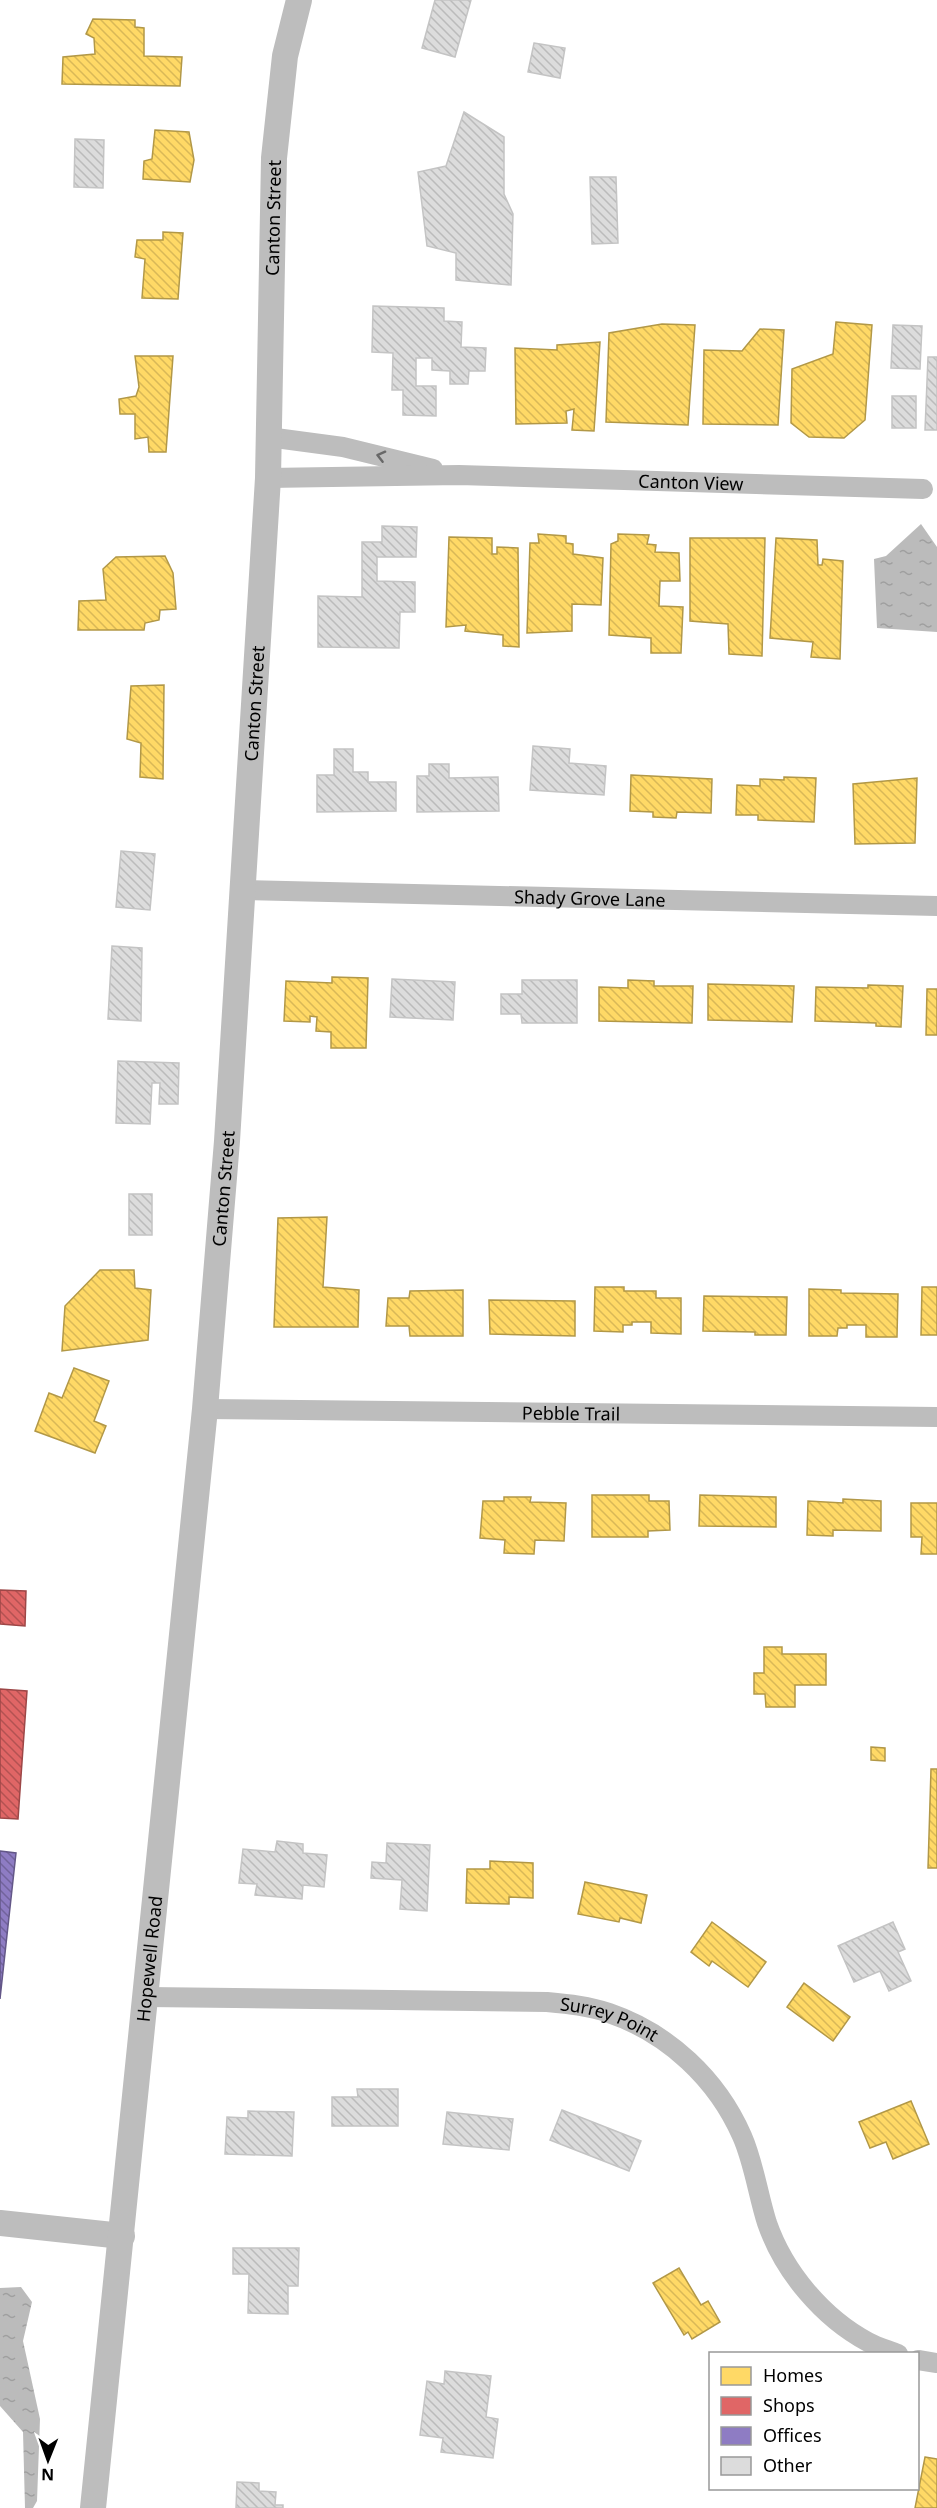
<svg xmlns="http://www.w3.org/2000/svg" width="937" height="2508" font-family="'Noto Sans',sans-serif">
<defs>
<pattern id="water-ripples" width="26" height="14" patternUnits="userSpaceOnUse" patternTransform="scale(1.5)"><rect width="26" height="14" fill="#bbb"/><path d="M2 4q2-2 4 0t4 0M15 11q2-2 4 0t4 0" fill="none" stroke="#9f9f9f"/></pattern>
<pattern id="homes-back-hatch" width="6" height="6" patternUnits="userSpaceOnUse" patternTransform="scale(1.5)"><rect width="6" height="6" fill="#ffd966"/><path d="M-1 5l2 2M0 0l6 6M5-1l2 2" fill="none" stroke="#d9b857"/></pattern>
<pattern id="shops-back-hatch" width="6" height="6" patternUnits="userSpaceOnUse" patternTransform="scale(1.5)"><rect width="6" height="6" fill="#e06666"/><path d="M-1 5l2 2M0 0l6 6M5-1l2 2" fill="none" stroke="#b35252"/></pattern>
<pattern id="offices-back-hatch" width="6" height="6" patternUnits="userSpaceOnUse" patternTransform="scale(1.5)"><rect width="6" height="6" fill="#8e7cc3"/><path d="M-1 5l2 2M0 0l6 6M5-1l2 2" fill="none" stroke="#72639c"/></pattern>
<pattern id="building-back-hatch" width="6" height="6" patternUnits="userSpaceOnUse" patternTransform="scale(1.5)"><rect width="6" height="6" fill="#dcdcdc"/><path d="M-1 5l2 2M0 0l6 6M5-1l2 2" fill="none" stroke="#bbb"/></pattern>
</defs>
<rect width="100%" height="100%" fill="#fff"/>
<g fill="url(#water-ripples)">
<path d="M921,524L937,547V632L877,628L874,559L886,556Z"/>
<path d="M21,2287L32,2302L23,2341L40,2419L37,2501L33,2508H25L23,2432L0,2406V2288Z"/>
</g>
<g fill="url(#homes-back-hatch)" stroke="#b29847" stroke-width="1.5">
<path d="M93,19L135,20V27L144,28V56L182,57L180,86L62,84L63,57L95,54L94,38L86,34Z"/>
<path d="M155,130L189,132L194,160L190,182L143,179L144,161L152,159Z"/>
<path d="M163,232L183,233L178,299L142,298L145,259L135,257L137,240H163Z"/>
<path d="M836,322L872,325L865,420L844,438L809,437L791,423L792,369L833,354Z"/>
<path d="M662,324L695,325L688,425L606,422L609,333Z"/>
<path d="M760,329L784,330L778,425L703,424L704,350L742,351Z"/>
<path d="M600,342L594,431L572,430L574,409L566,411L567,423L516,424L515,348L557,350V345Z"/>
<path d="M135,356H173L166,452H149L148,437L135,439V414H120L119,399L136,396L139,387Z"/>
<path d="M538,534L566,536V543L573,544V554L603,558L601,605L572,604V631L527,633L530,543H539Z"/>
<path d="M618,534L649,535L647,544L656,545L655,552L679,553L680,581H660L659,606L683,607L681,653H651V638L609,635L611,544L618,541Z"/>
<path d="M449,537L492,538V554H497V547L518,548L519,647L503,646V635L465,631L466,625L446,627Z"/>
<path d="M690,538H765L762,656L729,654L728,624L690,621Z"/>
<path d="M776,538L817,540L818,565H822L823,559L843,561L840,659L811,657L813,642L770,638Z"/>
<path d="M165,556L173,573L176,609L160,610L159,620L145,623L144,630H78L79,601L106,600L103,569L116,557Z"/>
<path d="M164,685L163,779L140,777L141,743L127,739L131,686Z"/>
<path d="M631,775L712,779L711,813L677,812L676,818L653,817V812L630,811Z"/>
<path d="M784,777L816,778L814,822L758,820V815H736L737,785L760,786V779L784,780Z"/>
<path d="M917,778L915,843L855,844L853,784Z"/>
<path d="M332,977L368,978L366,1048H331V1032L316,1031L317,1017L310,1016V1022L284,1021L286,981L332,983Z"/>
<path d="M628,980L654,981V986H693L692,1023L599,1021V987L628,988Z"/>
<path d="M708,984L794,986L792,1022L708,1020Z"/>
<path d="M868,985L903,986L901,1027L876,1026V1023L815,1021L816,987L868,988Z"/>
<path d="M927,989H937V1035H926Z"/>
<path d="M327,1217L323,1287L359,1290L358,1327H274L278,1218Z"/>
<path d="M100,1270H134L135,1288L151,1290L148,1340L62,1351L65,1306Z"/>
<path d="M595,1287H624V1291H656V1298H681V1334L651,1333V1322H632V1325H623V1332L594,1331Z"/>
<path d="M922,1287H937V1335H921Z"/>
<path d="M809,1289L841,1290V1293L898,1294L897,1337H866V1325H847V1328H838L837,1336H809Z"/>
<path d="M463,1290V1336H410L409,1326H386L388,1298H409L410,1291Z"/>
<path d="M704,1296L787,1297L786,1335H755V1332L703,1331Z"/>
<path d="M489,1300L575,1301V1336L490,1334Z"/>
<path d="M74,1368L109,1381L94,1421L106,1426L95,1453L35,1431L49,1393L62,1398Z"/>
<path d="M592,1495H649V1501H669L670,1530L648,1531V1537H592Z"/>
<path d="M700,1495L776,1497V1527L699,1526Z"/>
<path d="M504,1497H531L530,1502L566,1503L564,1541L535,1540L534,1554L504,1553L505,1540L480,1538L483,1501H504Z"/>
<path d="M843,1499L881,1501V1531L833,1530V1536L807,1535L808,1501L843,1503Z"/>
<path d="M911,1503H937V1554H921L922,1537H911Z"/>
<path d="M764,1647H782V1654H826V1685H795V1707H766L765,1694H754V1673H764Z"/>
<path d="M871,1747L885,1748V1761L871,1760Z"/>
<path d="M931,1769H937V1868H928Z"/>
<path d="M490,1861L533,1863V1898L509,1897V1904L466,1903L467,1869H490Z"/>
<path d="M585,1882L647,1895L641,1923L620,1918L619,1922L578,1914Z"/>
<path d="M712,1922L766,1962L748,1987L712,1961L709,1966L691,1952Z"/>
<path d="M804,1983L850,2017L833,2041L787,2007Z"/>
<path d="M911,2101L929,2144L893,2159L886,2142L870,2148L859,2122Z"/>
<path d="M679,2268L701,2305L708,2301L720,2322L692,2339L688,2332L684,2335L653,2283Z"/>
<path d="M925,2457L937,2459V2508H915Z"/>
</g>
<g fill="url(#shops-back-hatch)" stroke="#9d4747" stroke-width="1.5">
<path d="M0,1590L26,1591L25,1626L0,1624Z"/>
<path d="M0,1689L27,1691L18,1819L0,1818Z"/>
</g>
<path fill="url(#offices-back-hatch)" stroke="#635788" stroke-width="1.5" d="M0,1851L16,1853L0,1999Z"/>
<g fill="url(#building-back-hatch)" stroke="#c4c4c4" stroke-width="1.5">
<path d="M435,0H471L455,57L422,48Z"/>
<path d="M534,43L565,48L560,78L528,72Z"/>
<path d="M464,112L504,137V194L513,214L511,285L456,280V253L427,246L418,172L446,166Z"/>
<path d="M75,139L104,140L103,188L74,187Z"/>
<path d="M590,177H616L618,243L592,244Z"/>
<path d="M373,306L444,308V321L462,322L461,347L486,348L485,371H469L468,384H450V371L432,370V358H416V386H436V416L403,415V390H392L393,353L372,352Z"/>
<path d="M893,325L922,326L920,369L891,368Z"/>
<path d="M928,357H937V430H925Z"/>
<rect x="892" y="396" width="24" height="32"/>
<path d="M382,526L417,527L416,557H377V581L415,582V612H400L399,648L318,647V596L362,597V542H382Z"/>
<path d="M533,746L570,749L569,763L606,766L604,795L530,790Z"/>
<path d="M334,749H353V772H368V782H396V811L317,812V775H334Z"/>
<path d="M429,764H449V778L498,777L499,811L417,812V776H429Z"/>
<path d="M121,851L155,854L150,910L116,907Z"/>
<path d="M112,946L142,948L141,1021L108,1019Z"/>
<path d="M392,979L455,982L453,1020L390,1017Z"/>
<path d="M522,980H577V1023H522L521,1014H501V994H522Z"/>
<path d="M118,1061L179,1063L178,1104H159L160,1083H152L150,1124L116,1123Z"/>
<rect x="129" y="1194" width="23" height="41"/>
<path d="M277,1841L303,1844V1853L327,1855L324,1887L303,1885L302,1899L255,1895L257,1884L239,1883L243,1849L275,1852Z"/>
<path d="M387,1843L430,1845L427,1911L400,1909L402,1880L371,1878L372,1862L386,1863Z"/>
<path d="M893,1922L905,1949L898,1952L911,1981L889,1991L880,1971L854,1982L838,1946Z"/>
<path d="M357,2089H398V2126H332V2097H358Z"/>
<path d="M562,2110L641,2141L629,2171L550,2140Z"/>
<path d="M248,2111L294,2112L292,2156L225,2154L227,2117L248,2118Z"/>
<path d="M447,2112L513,2119L509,2150L443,2144Z"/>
<path d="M233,2248H299L298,2286H288V2314L248,2313L249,2274H233Z"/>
<path d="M445,2371L491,2376L486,2417L498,2419L493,2458L441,2452L443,2438L420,2435L427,2381L444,2384Z"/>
<path d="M237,2482L259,2483V2491L276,2492L275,2505H283V2508H236Z"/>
</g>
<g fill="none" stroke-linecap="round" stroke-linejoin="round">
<g stroke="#bdbdbd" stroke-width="20">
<path d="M268,437L343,447L433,469"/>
<path id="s1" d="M268,478L459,475L923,489"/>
<path id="s2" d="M242,890L937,906"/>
<path id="s3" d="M205,1409L937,1417"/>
<path id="s4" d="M147,1997L547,2002C568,2004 589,2006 609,2013C668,2033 717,2079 742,2136C754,2163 758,2195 767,2223C784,2272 823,2318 868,2342C877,2347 888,2350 898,2354"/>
<path d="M918,2360L937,2363"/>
</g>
<g stroke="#bdbdbd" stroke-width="26">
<path d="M0,2223L122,2236"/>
<path id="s5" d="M93,2508L205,1409L227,1141L268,478L274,158L285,56L299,0"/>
</g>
</g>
<defs><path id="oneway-chevron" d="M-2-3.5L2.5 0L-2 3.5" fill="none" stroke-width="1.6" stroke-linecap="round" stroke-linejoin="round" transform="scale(1.5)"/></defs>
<use stroke="#686868" href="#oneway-chevron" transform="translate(381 456) rotate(-166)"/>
<g text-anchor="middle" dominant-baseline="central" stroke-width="6" stroke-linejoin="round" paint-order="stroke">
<g font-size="18" fill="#000" stroke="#fff">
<text stroke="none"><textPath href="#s5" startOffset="2298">Canton Street</textPath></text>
<text stroke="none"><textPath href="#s1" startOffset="423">Canton View</textPath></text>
<text stroke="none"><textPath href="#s5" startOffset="1812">Canton Street</textPath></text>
<text stroke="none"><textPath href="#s2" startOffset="348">Shady Grove Lane</textPath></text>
<text stroke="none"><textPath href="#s5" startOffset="1326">Canton Street</textPath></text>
<text stroke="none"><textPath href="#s3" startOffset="366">Pebble Trail</textPath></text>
<text stroke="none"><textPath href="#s5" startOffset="552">Hopewell Road</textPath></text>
<text stroke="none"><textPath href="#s4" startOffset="465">Surrey Point</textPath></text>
</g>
</g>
<rect x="709" y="2352" width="210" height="138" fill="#ffffff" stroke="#999999" stroke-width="1.5"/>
<rect x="721" y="2367" width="30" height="18" fill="#ffd966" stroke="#999999" stroke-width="1.5"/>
<text x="763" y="2382" font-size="18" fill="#000000">Homes</text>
<rect x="721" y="2397" width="30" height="18" fill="#e06666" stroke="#999999" stroke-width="1.5"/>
<text x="763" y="2412" font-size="18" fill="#000000">Shops</text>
<rect x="721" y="2427" width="30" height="18" fill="#8e7cc3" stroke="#999999" stroke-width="1.5"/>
<text x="763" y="2442" font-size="18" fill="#000000">Offices</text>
<rect x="721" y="2457" width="30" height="18" fill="#dcdcdc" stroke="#999999" stroke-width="1.5"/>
<text x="763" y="2472" font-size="18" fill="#000000">Other</text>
<g transform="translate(48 2460) rotate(181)" stroke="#ffffff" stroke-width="4.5" paint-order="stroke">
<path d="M0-4.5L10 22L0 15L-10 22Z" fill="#000000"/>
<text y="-9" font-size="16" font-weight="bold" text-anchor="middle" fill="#000000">N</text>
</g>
</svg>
